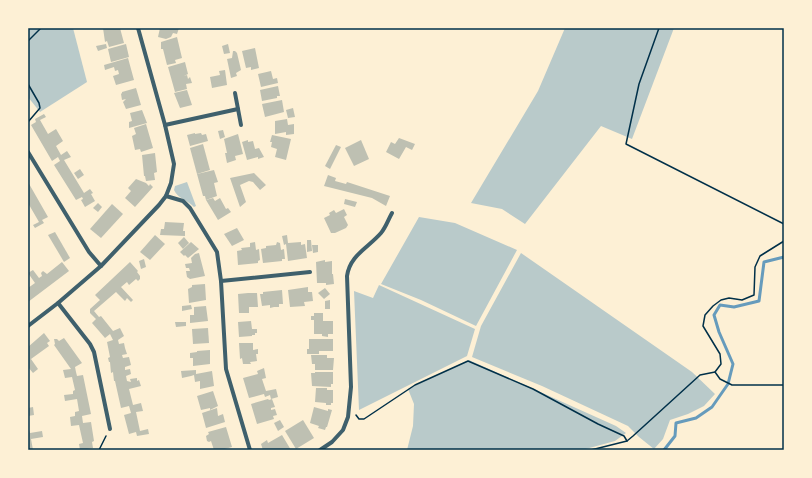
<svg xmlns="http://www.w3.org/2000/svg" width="812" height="478" font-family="Signika,sans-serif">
<rect width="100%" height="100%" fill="#fdf0d5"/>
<g fill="#b9caca">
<path d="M28,28H73L87,82L40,112L28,97Z"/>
<path d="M565,28H674L632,139L601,126L525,224L502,209L471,203L538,91Z"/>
<path d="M187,182L196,206L194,207C188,200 178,199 174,190L175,186Z"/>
<path d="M419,217L455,223L517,250L476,326L421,300L381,284Z"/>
<path d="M521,253L692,372L715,394L704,406L688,414L670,420L663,439L654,449L639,437L628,426L542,386L472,357L481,326Z"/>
<path d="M379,285L475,329L467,356L359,410L354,291L373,298Z"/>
<path d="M469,360L616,426L626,433L615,441L582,450H407L413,426L414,404L408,389Z"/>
</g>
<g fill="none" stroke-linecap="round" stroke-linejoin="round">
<path stroke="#669bbc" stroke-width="3" d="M664,450L675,436L676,423L696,418L712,407L728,384L733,364L719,332L714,315L720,305L734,307L759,301L764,262L784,257"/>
</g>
<g fill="#bec0b2">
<path d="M103,28H120L124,43L109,47L107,41L105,42Z"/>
<path d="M160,28H179L177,34L173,33L171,37L166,39L158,37Z"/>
<path d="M177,37L182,58L175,60L176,63L167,65L163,49H161V42Z"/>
<path d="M106,44L107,48L98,51L96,46Z"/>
<path d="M126,44L129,57L111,62L108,49Z"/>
<path d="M228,44L230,53L224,54L222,46Z"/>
<path d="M255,48L259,68L251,70V67L246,68L242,51Z"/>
<path d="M233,51H235L237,53L241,70L236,73L237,76L231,78L227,59L232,58Z"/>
<path d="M128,58L134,80L116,85L113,76L119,74L118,70L115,71L114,67L105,70L104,65Z"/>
<path d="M185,62L188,74L184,76L187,75L188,79L190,77L192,83L186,84L187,89L175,92L168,67Z"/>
<path d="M225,70L227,85L212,88L210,77L220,75L219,71Z"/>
<path d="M271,71L273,79L277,78L278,83L261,87L258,74Z"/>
<path d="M278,86L280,96H277V98L262,101L260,90Z"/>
<path d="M136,88L141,105L126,109L123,102L126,99L122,100L121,94L122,93V92Z"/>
<path d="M187,90L192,105L180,108L174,93Z"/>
<path d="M282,100L284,112L265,117L262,104Z"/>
<path d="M293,108L295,117L288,118L286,110Z"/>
<path d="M142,110L147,123L129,128V122L132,121L130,113Z"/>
<path d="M44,114L46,117L40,120L48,134L56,129L63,141L56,146L61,155L67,151L71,157L64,160L84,193L90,189L93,193L91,194L95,201L85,207L81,200L83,199L82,197L76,200L54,165L60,161L58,157L52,161L31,125L36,122L35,119Z"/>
<path d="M287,119L288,125L294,124V134L286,135V132L275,134V121Z"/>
<path d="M146,124L153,148L141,152L140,149L135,150L132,136L136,134L134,128Z"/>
<path d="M223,130L225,137L220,139L218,131Z"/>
<path d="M195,133V134L201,133L202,135L206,134L208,141L190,146L187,135Z"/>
<path d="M238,134L243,154L235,156L236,160L227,163L225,153H227L224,139Z"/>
<path d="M272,135L291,139L286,160L275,157L277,149L271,147L272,142H270Z"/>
<path d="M399,138L415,144L412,150L406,147L399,159L386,152L391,142L395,144Z"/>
<path d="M248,140V142L253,141L255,149L259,148L264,157L258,159V157L247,160L242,142Z"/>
<path d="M361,140L369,159L354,166L345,148Z"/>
<path d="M203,144L210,170L197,174L190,148Z"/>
<path d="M336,145L341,147L330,169L325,166Z"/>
<path d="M155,153L157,172L154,173L155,180L146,181L145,176H144L142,155Z"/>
<path d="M80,169L84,175L78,179L74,173Z"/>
<path d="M214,170L218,182L214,183L217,196L206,200L205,196H203L197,174Z"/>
<path d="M254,173L266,185L260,190L253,182L249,181L240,185L246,202L240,207L230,178Z"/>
<path d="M328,175L336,178L335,181L346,184L347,182L390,196L386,206L372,198L324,186Z"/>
<path d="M136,179L146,183L149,186L150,184L153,187L135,207L125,198L131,191L128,188Z"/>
<path d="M28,182L48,217L42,220L44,223L35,228L33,225L39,222L28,203Z"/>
<path d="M213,198L215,201L220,198L226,209L228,208L231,212L218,220L206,200Z"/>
<path d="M345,199L357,202L355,207L344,204Z"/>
<path d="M98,203L102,207L98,212L93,208Z"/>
<path d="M112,204L123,214L101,238L90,229Z"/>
<path d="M344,209L347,215L344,217L348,225L346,228L335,233H331L324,218L330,215L329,213L334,210L336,213Z"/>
<path d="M165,222L184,223L183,231H185V236L160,235L161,229H164Z"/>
<path d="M237,228L244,240L232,246L224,234Z"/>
<path d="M55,232L70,258L64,262L48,235Z"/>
<path d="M155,235L165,244L150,260L140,252Z"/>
<path d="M287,235L288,243L301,242V245L305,244L307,258L288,261L286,244L284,245L282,236Z"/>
<path d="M184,237L189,243L183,249L178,243Z"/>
<path d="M307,240H311L312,251L307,252Z"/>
<path d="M191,242L199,249L188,258L185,255L184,256L180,252Z"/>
<path d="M255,242L256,250L259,249L260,260L258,261V263L238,265L237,251L242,250L241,248L250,247V243Z"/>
<path d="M277,242L280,243L281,250L284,249L285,259H282V261L263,263L261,249L266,248V246L276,245Z"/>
<path d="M312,245H318V252L313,253Z"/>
<path d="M199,253L205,276L190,279L187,277L186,271H190L189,268H186L185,264L192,263L191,258L195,254Z"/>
<path d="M144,259L146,267L141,269L139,261Z"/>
<path d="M325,260V262L332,261V274H333L334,284L326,285V283H317L316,262Z"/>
<path d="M62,262L69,271L28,302V288L35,283L28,273L33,270L39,278L42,276L41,273L43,271L47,274Z"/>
<path d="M130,262L138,271L137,272L140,276V279L138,281L136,279L129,285L127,282L121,287L133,300L131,302L127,298L125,301L116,292L94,311L99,317L101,316L113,331L120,328L124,336L118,340L119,344L124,343L125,348L127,354L122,355L123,358L129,357L131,365L125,367V370L130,369L131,374L126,376L127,381L131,382L130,379L137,378V381L139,380L141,386L129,389L133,405L141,403L143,411L136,412L140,431L148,429L149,434L137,436L136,432L129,434L124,415L131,413L129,406L121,408L115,381H114L113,372L111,373L110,362H109L108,358L110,357L107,342L113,340L110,334L105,338L99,331L92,323L96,319L90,313V309L100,300L95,295Z"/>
<path d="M205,284L206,300L189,303L188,289L192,287V285Z"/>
<path d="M308,287V292H312L313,301L304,302L305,306L290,307L288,290Z"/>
<path d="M325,288L330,294L324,299L318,293Z"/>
<path d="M282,290L283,304H279V307H274L270,308V305L262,306L260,294H263V292Z"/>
<path d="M248,293H257L258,307H249V313H239L238,294Z"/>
<path d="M330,300V309H325V301Z"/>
<path d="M191,305L192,309L182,311V306Z"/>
<path d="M206,306L208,321L190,323V315H194V307Z"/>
<path d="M314,313H323V321H333V334H328V337L322,336V334H314V320H311V316H314Z"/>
<path d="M251,321L252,329H257V333H255V335H252V336L239,337L238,322Z"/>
<path d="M175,322H186V326L176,327Z"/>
<path d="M208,328L209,343L193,344L192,329Z"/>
<path d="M44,333L50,341L47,343L49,346L31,359L38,369L33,373L28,367V347Z"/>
<path d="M64,338L82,363L75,367L76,372L77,376L83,375L91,414L82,416L83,423L91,422L94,441L92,442L93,448L80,450L79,444L83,443L79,425L71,426L70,417L75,416V412L79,411L77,399L65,401L64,395L73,394V391L75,390L72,377L65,378L63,370L71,369L54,345L55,344L54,339H57L59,341Z"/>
<path d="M309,339H333V351H319V354H307V349H309Z"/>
<path d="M239,343H253V350L258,349V354H256L257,361L250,362L251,364H243L242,358L240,359Z"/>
<path d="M210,350V364L193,366V358H190V353L197,352V351Z"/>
<path d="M311,355H327V358H334L333,370H315V364H312Z"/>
<path d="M264,368L266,378L262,379L266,391L276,389L278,397L271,399L270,395L265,397L264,394L249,398L243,378L258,374L257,371Z"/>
<path d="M196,370V374L212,371L214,386L200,389V381L195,382L194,375L191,376L182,378L181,371Z"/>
<path d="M315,372H333V384H331V387L312,386L311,373H315Z"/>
<path d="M316,388H327V390H333V403H331V405H326V403L315,402Z"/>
<path d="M213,391L218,406L210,410V408L201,410L197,396Z"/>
<path d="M268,399L269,400L272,399L275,407L271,408V410L275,409L277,415L273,416L274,419L257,424L251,404Z"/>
<path d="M33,407L34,415L28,416V408Z"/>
<path d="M314,407L328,411V409L332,410L327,427H326L325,430L318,428L319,426L310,423Z"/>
<path d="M217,408L218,416L223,414L225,422L206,428L202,413Z"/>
<path d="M280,420L284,427L278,431L274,423Z"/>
<path d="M303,420L314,438L296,449L285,431Z"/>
<path d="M28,427L30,433L42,431L43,437L31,439L33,450H28Z"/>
<path d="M226,427L232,447L221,450H214L211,441L209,442L207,441L206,436L209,434L208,432Z"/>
<path d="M282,435L291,450H263L261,444L267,440L268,443Z"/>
</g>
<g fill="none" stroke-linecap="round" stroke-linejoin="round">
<g stroke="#003049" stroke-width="1.5">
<path d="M659,28L639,84L626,144L784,224"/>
<path d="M28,41L41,28"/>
<path d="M28,84L39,103L40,108L28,122"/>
<path d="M715,372L720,379L732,385H784"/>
<path d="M356,415L359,419H364L415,385L468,361L533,389L598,424L624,436L627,441"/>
<path d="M99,450L106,436"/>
<path d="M591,450L627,441L633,436L700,375L715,372L721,364L720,354L703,326L705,315L713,306L721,300L729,298L742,300L754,295L755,267L760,256L784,241"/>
</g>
<g stroke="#3f606c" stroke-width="4">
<path d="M235,93L241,125"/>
<path d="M165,125L238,109"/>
<path d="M28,152L89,252L101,266"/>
<path d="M166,196L183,201L190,208L217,252L221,281L226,369L250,450"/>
<path d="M221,281L310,272"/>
<path d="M58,303L90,344L94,352L110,429"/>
<path d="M28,326L58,303L101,266L159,205L166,196L171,183L174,164L165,125L138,28"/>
<path d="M320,450L332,442L343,430L348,417L351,387L347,276C350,255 368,248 381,233C386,227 388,220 392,213"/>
</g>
</g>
<rect width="812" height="478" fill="none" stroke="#fdf0d5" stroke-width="58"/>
<rect x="29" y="29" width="754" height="420" fill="none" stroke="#003049" stroke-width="1.5"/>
</svg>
